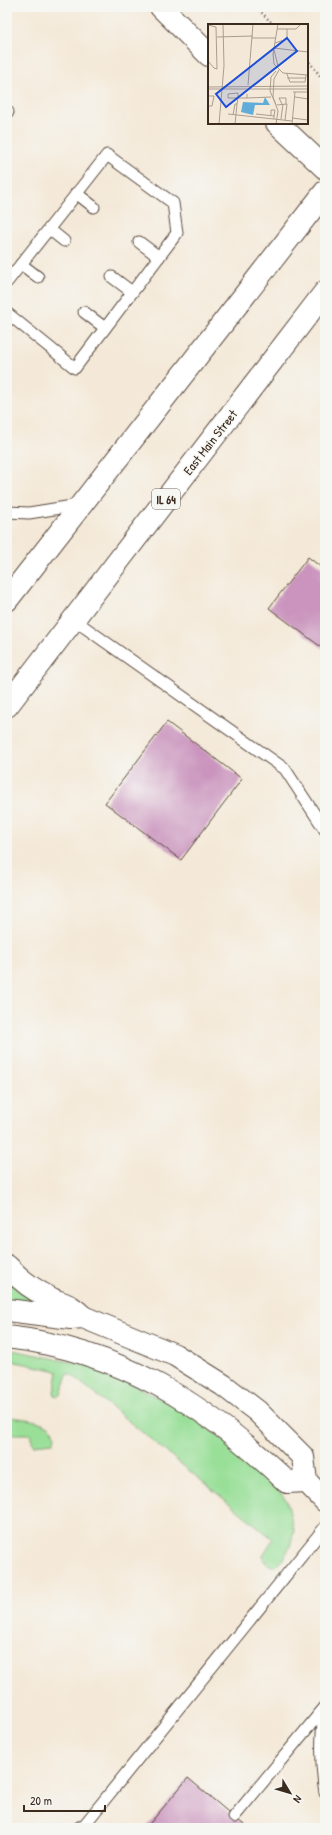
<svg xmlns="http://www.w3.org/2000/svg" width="332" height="1835" font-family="'Patrick Hand',sans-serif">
<rect width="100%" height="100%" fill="#f6f6f2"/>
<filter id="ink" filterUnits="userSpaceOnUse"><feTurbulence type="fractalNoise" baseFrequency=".025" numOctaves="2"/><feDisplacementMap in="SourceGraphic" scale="8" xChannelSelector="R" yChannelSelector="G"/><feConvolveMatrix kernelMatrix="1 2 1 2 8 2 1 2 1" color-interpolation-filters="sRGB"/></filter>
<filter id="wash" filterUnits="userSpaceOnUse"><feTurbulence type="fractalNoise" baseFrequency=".012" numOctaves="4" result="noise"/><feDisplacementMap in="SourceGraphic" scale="16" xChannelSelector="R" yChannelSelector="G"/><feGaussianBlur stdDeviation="0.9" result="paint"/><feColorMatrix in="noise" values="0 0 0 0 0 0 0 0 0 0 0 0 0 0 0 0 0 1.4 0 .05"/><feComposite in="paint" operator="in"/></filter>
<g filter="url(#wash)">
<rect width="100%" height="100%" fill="#f4e9d8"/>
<g fill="#99df98" stroke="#6a845b">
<path d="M7,1282L46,1307L7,1303Z"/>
<path d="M7,1349L100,1368L173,1405L212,1431L248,1459L276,1487L287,1501L294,1530L290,1547L283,1559L276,1566H271L264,1561L263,1555L273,1539L72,1375L67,1374L61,1395L59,1396L55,1395L54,1392L58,1372L53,1370L7,1360Z"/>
<path d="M10,1417C24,1419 64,1421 53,1443L33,1445L30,1434H10L7,1430V1420Z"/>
</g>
<g id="blocks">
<g fill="#ca94be">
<path d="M308,557L325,570V650L269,608Z"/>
<path d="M167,722L242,779L181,860L105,803Z"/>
<path d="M188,1778L234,1817L248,1828H146Z"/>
</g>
</g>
</g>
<g filter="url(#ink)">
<use href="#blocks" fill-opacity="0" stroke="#57473a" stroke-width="1"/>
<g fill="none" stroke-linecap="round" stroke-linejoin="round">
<g stroke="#57473a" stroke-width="13">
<g id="service">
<path d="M7,114L8,112"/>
<path d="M76,193L94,207"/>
<path d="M49,229L64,241"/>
<path d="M139,242L159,257"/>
<path d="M21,264L38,277"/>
<path d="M112,277L132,292"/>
<path d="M7,282L107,155L173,203L177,233L75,368L7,313"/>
<path d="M84,312L105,328"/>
<path d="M7,512L29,513L79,505"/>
<path d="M73,619L285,769L325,830"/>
<path d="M325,1710C320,1736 321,1766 325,1793"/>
<path d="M234,1817L325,1707"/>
<path d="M78,1828L85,1824L325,1527"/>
</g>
</g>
<g stroke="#57473a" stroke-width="24">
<g id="minor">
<path d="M7,1266C20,1280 35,1291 52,1299C66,1305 71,1305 82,1316"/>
<path d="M7,1310L71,1318L83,1317L175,1355L223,1385L257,1411L303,1457L306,1481L325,1501"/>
<path d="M7,1337C120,1350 207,1405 287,1482L306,1481"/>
</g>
</g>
<g stroke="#57473a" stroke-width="24">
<g id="secondary">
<path d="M161,7L209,55"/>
<path d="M277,123L325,168"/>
</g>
</g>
<g stroke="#57473a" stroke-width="24">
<g id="primary">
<path d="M7,600L325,192"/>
<path d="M7,706L325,292"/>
</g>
</g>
<g stroke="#57473a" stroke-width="2.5" stroke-dasharray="1 3" stroke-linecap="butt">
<path d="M256,7L274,25"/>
<path d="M307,59L325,82"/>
</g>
<use href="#service" stroke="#fff" stroke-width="11"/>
<use href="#minor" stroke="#fff" stroke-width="22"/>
<use href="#secondary" stroke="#fff" stroke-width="22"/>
<use href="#primary" stroke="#fff" stroke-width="22"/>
</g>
</g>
<g text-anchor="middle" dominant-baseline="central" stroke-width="3" stroke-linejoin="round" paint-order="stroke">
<rect fill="#f6f6f2" stroke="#73675e" stroke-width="1" x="152" y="489" width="28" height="20" rx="3"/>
<g font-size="12" font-weight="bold" fill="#3b2a1e">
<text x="166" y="499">IL 64</text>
</g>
<g font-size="13" fill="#3b2a1e" stroke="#f6f6f2">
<text transform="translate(210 442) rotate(-52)">East Main Street</text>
</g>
</g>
<g transform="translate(208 24)">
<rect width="100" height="100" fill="#f4e9d8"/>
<path d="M57,73L62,81H47L45,91L33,88L35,78L55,79Z" fill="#60acd9"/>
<path fill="none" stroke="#aa9d8e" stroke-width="1" d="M70,0L65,30L66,40L75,49L100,51M0,1L8,3L9,45L6,44L0,37M69,5H88L93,0M9,13L45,12M44,14H68M67,19L79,15V5M66,24L100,28M66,26L70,42M79,50L82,58H97L98,51M79,54H98M40,61L45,0M0,63L100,62M0,65H100M85,68H100M0,72H6L4,82H0M87,73L100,75M39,74L63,73M29,80L30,74V69L20,70V74H39V70M74,80L71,74H78V80M68,81L62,67L63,53L68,47M69,81L79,80L77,96M20,90L84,97M48,90L66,92V95M25,91L27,80H29L27,100M63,91V86H67L66,92M84,94L100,96M73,95L75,80M11,100L16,42L15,0M68,100L70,87L65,73L66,55L71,46M84,100L87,68"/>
<path fill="#1d4ed8" fill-opacity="0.15" stroke="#1d4ed8" stroke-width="2" d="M79,14L89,27L18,83L8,70Z"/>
<rect width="100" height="100" fill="none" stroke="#3b2a1e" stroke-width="2"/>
</g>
<rect width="332" height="1835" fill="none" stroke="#f6f6f2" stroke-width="24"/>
<g transform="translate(290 1793) rotate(128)" stroke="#f6f6f2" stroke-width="3" paint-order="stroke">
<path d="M0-3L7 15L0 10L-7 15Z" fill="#3b2a1e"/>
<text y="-6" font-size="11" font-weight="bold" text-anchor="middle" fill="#3b2a1e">N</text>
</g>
<path d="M24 1805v6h81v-6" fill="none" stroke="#3b2a1e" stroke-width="2"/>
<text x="30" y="1805" font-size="12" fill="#3b2a1e" stroke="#f6f6f2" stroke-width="3" paint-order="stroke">20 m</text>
</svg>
